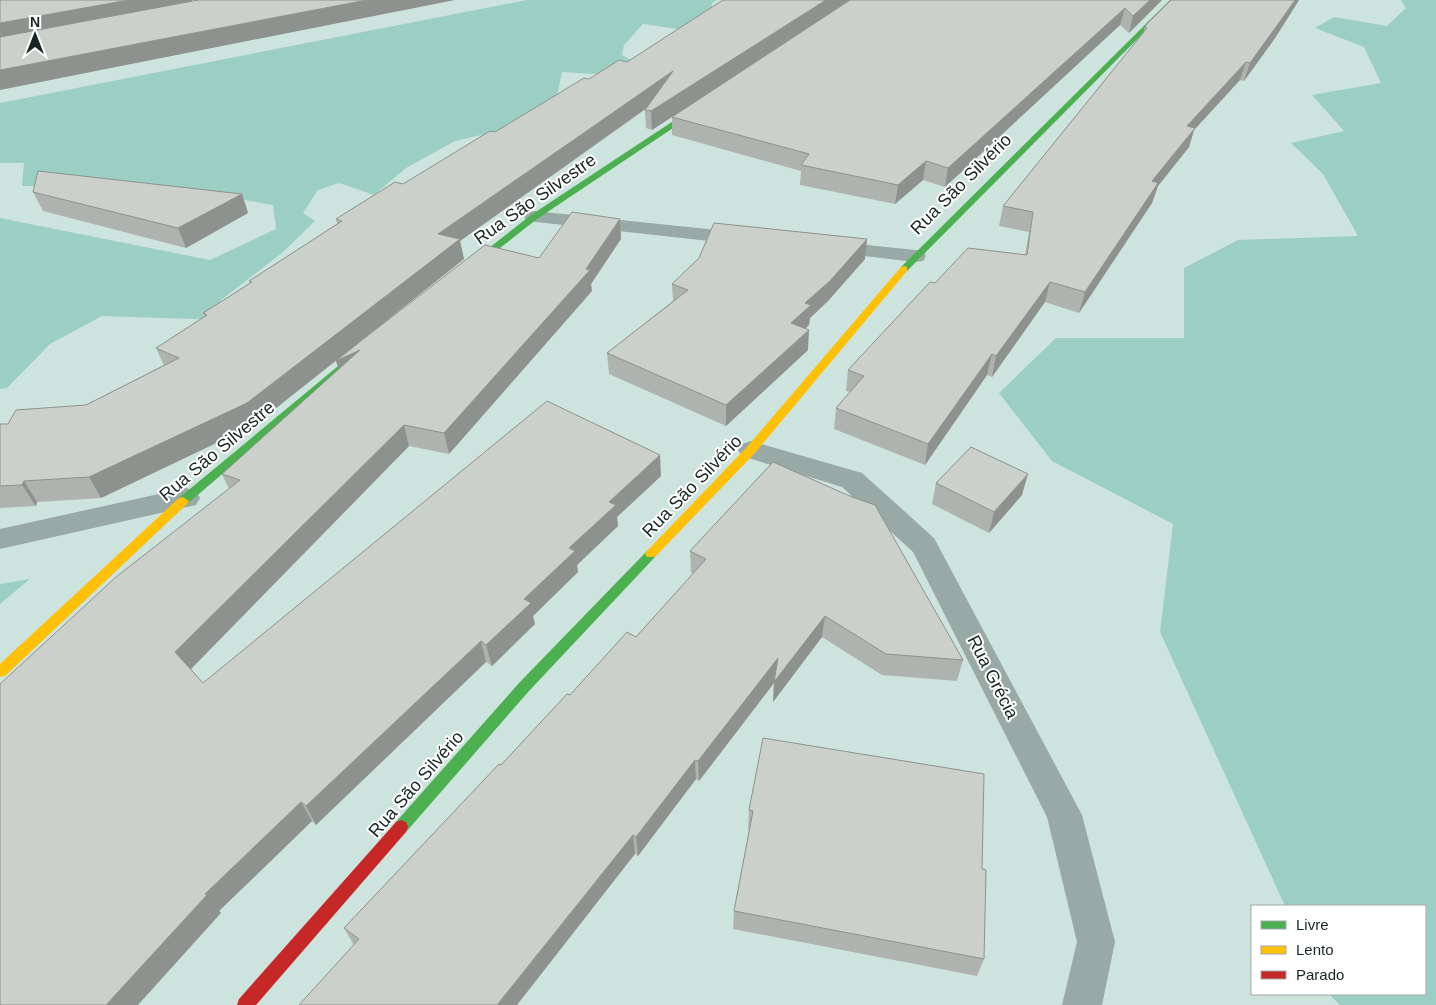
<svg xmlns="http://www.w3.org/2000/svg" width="1436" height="1005" font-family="Helvetica,sans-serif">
<rect width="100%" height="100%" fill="#cde3de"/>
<g fill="#9ccfc4">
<path d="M527,0H717L712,3V19L690,31L643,24L624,45L622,55L636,63L594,74L562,72L557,96L525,125L455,141L406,168L374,195L339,183L318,190L303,213L315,221L282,253L221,300V320L102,316L50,344L7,388L0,389V218L210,260L276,229L273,205L168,187L22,186L24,163H0V103Z"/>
<path d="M1401,0H1436V1005H1340L1329,994H1425V906H1285L1160,632L1173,524L1052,461L999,393L1056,338H1184V268L1238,240L1358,236L1323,174L1291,143L1344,131L1312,95L1381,83L1364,47L1315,28L1334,17L1387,26L1406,8Z"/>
<path d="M30,579L0,604V584Z"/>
</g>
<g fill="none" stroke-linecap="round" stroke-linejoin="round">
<g fill="#99a9a5" fill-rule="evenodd">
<path d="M534,211L746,233L753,235L756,239L753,243L746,245L527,221L524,217L527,213Z"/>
<path d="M829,241L915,250L923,251L926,256L923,261L915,262L822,251L818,247L822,243Z"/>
<path d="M751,441L862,473L934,538L1082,815L1115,942L1102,1005H1062L1077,942L1047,817L913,552L842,487L742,456L738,450L742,444Z"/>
<path d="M186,488L196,491L200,498L196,505L0,549V529Z"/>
</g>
<g fill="#4caf50" fill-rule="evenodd">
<path d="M1170,0H1176L907,271H901V267Z"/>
<path d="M699,104L706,106L537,219L468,273H462V269L531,215Z"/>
<path d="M346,361L349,362L351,364L349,366L187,504H179L177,501L179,498L343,362Z"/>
<path d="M651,550L655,551L657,554L655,557L529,691L406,832L401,834L396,832L394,827L396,822L519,683L647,551Z"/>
</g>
<g fill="#ffc107" fill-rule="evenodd">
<path d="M904,266L907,267V271L755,453L655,557H647L645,554L647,551L747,447L901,267Z"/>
<path d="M183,497L189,501L187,504L5,676L0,677V664L179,498Z"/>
</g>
<path fill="#c62828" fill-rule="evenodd" d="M401,820L406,822L408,827L406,832L256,1005H237L239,999L396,822Z"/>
</g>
<g fill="#afb3af">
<path d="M1162,0L1129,33L1120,25L945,187L923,180L895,204L800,185L801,171L672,135V117L743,70L652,130L646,128L645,110L646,109L460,241L464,259L256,424L101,498L37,502L36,506L0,508V424H8L86,405L164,365L156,348L205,317L203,313L250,283L249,281L337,224L336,219L403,184L589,79L627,62Z"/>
<path d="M1298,2L1275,38L1244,81L1240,80L1194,130L1189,147L1158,186L1152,203L1079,313L1045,302L992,377L987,375L925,465L834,429L836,408L850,392L846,391L848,370L935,283L1025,254L1029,232L999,226L1003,206L1143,33L1145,26Z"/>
<path d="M33,192L242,194L248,213L186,248L43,211Z"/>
<path d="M620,219L621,239L591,284L592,291L449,454L409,446L191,669L203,683L661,476L617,517L618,526L577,565L578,572L533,616L535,624L492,666L486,662L316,825L312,821L219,911L221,913L0,1005L229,489L222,474L339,369L336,361L539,258Z"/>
<path d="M865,259L828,301L810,318L809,325L806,328L808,350L726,426L609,374L607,353L673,301L672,284Z"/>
<path d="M936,483L1022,495L989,533L932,504Z"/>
<path d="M690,551L963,660L957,681L882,675L822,637L773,702L774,683L699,781L696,779L638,856L635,854L354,945L344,928L501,765L570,695L636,637L693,574L691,572Z"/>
<path d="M749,810L982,869L984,959L977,976L733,929L734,911L749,830L748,829Z"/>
</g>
<g fill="#8e928e">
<path d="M129,0H192L194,6L0,42V23Z"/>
<path d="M367,0H455L0,90V70Z"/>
<path d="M826,0H851L652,130L651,111Z"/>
<path d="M1150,0H1162L1129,33L1133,16Z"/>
<path d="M1295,0H1299L1275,38L1244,81L1250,63Z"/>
<path d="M1125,8L1120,25L945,187L948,168Z"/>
<path d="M1246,62L1240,80L1194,130L1189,147L1158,186L1152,203L1079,313L1085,292L1152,181L1187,126Z"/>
<path d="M673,71V89L460,241L464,259L256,424L101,498L89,477Z"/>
<path d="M926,161L923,180L895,204L898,185Z"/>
<path d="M242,194L248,213L186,248L178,228Z"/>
<path d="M620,219L621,239L591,284L592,291L449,454L444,433L586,269Z"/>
<path d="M867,239L865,259L828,301L810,318L809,325L789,343L791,323L805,303Z"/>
<path d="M1050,282L1045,302L992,377L996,356Z"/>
<path d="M809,330L808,350L726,426V405Z"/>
<path d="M360,350L343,382L336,361Z"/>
<path d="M992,354L987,375L925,465L928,444Z"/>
<path d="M404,425L409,446L187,673L175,652Z"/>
<path d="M660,455L661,476L617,517L618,526L577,565L578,572L533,616L535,624L492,666L486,645L524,599L569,548L609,502Z"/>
<path d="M1028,474L1022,495L989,533L994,512Z"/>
<path d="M24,481L37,502L36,506L22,485Z"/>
<path d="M825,616L822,637L773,702L774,683L699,781L698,761L778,658Z"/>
<path d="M481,641L486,662L316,825L306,806Z"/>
<path d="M695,760L696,779L638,856L636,837Z"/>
<path d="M301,802L312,821L219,911L221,913L138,1005H106L205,894Z"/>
<path d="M633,835L635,854L517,1005H497Z"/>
</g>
<g fill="#cbd0cb" stroke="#8e928e">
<path d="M0,0H129L0,23Z"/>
<path d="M198,0H367L0,70V37Z"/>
<path d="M723,0H826L651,111L645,110L673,71L438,234L460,239L247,403L89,477L24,481L22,485L0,486V424H8L16,410L86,405L179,358L156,348L207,315L203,313L252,282L249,281L342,221L336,219L395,182L403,184L490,131L495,132L584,78L589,79L619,60L627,62Z"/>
<path d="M850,0H1150L1133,16L1125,8L948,168L926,161L898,185L801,165L809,154L672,117Z"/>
<path d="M1171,0H1295L1281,20L1250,63L1246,62L1187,126L1195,128L1152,181L1158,183L1085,292L1050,282L996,356L992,354L928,444L836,408L864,376L848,370L930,282L935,283L968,248L1027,255L1033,212L1003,206L1147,28L1145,26Z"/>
<path d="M38,171L242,194L178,228L33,192Z"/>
<path d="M572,212L620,219L586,269L590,270L444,433L404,425L175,652L203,683L547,401L660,455L609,502L616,505L569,548L575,551L524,599L531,603L486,645L481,641L306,806L301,802L205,894L207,895L106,1005H0V684L116,577L240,480L222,474L360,350L336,361L362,340L485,245L539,258Z"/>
<path d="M714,223L867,239L830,281L805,303L811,305L791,323L809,330L726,405L607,353L688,290L672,284L699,258Z"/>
<path d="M971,447L1028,474L994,512L936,483Z"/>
<path d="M773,462L852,497L875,505L963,660L886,654L825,616L774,682L778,658L698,761L695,760L636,837L633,835L497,1005H299L359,939L344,928L499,764L501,765L567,694L570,695L627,632L636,637L706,559L690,551Z"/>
<path d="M763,738L984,774L982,869L986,870L984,959L734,911L753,811L749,810Z"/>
</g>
<g text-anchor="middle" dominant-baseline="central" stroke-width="4" stroke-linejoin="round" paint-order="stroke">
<g font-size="18" fill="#172623" stroke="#fff">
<text transform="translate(961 184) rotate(-45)">Rua São Silvério</text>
<text transform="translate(535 199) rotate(-35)">Rua São Silvestre</text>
<text transform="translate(217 451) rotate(-40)">Rua São Silvestre</text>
<text transform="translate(692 486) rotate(-46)">Rua São Silvério</text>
<text transform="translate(993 677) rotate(63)">Rua Grécia</text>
<text transform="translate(416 784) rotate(-49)">Rua São Silvério</text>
</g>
</g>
<rect x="1251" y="905" width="175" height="90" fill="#ffffff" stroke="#a2a8a7"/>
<rect x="1261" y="921" width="25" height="8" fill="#4caf50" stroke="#a2a8a7"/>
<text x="1296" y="930" font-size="15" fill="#172623">Livre</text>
<rect x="1261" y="946" width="25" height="8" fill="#ffc107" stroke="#a2a8a7"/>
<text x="1296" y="955" font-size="15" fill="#172623">Lento</text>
<rect x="1261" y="971" width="25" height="8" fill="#c62828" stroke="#a2a8a7"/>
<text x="1296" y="980" font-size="15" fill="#172623">Parado</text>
<g transform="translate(35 35)" stroke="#ffffff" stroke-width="4" paint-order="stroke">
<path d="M0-4L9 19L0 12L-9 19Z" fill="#172623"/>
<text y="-8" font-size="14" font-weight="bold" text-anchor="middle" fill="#172623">N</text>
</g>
</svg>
